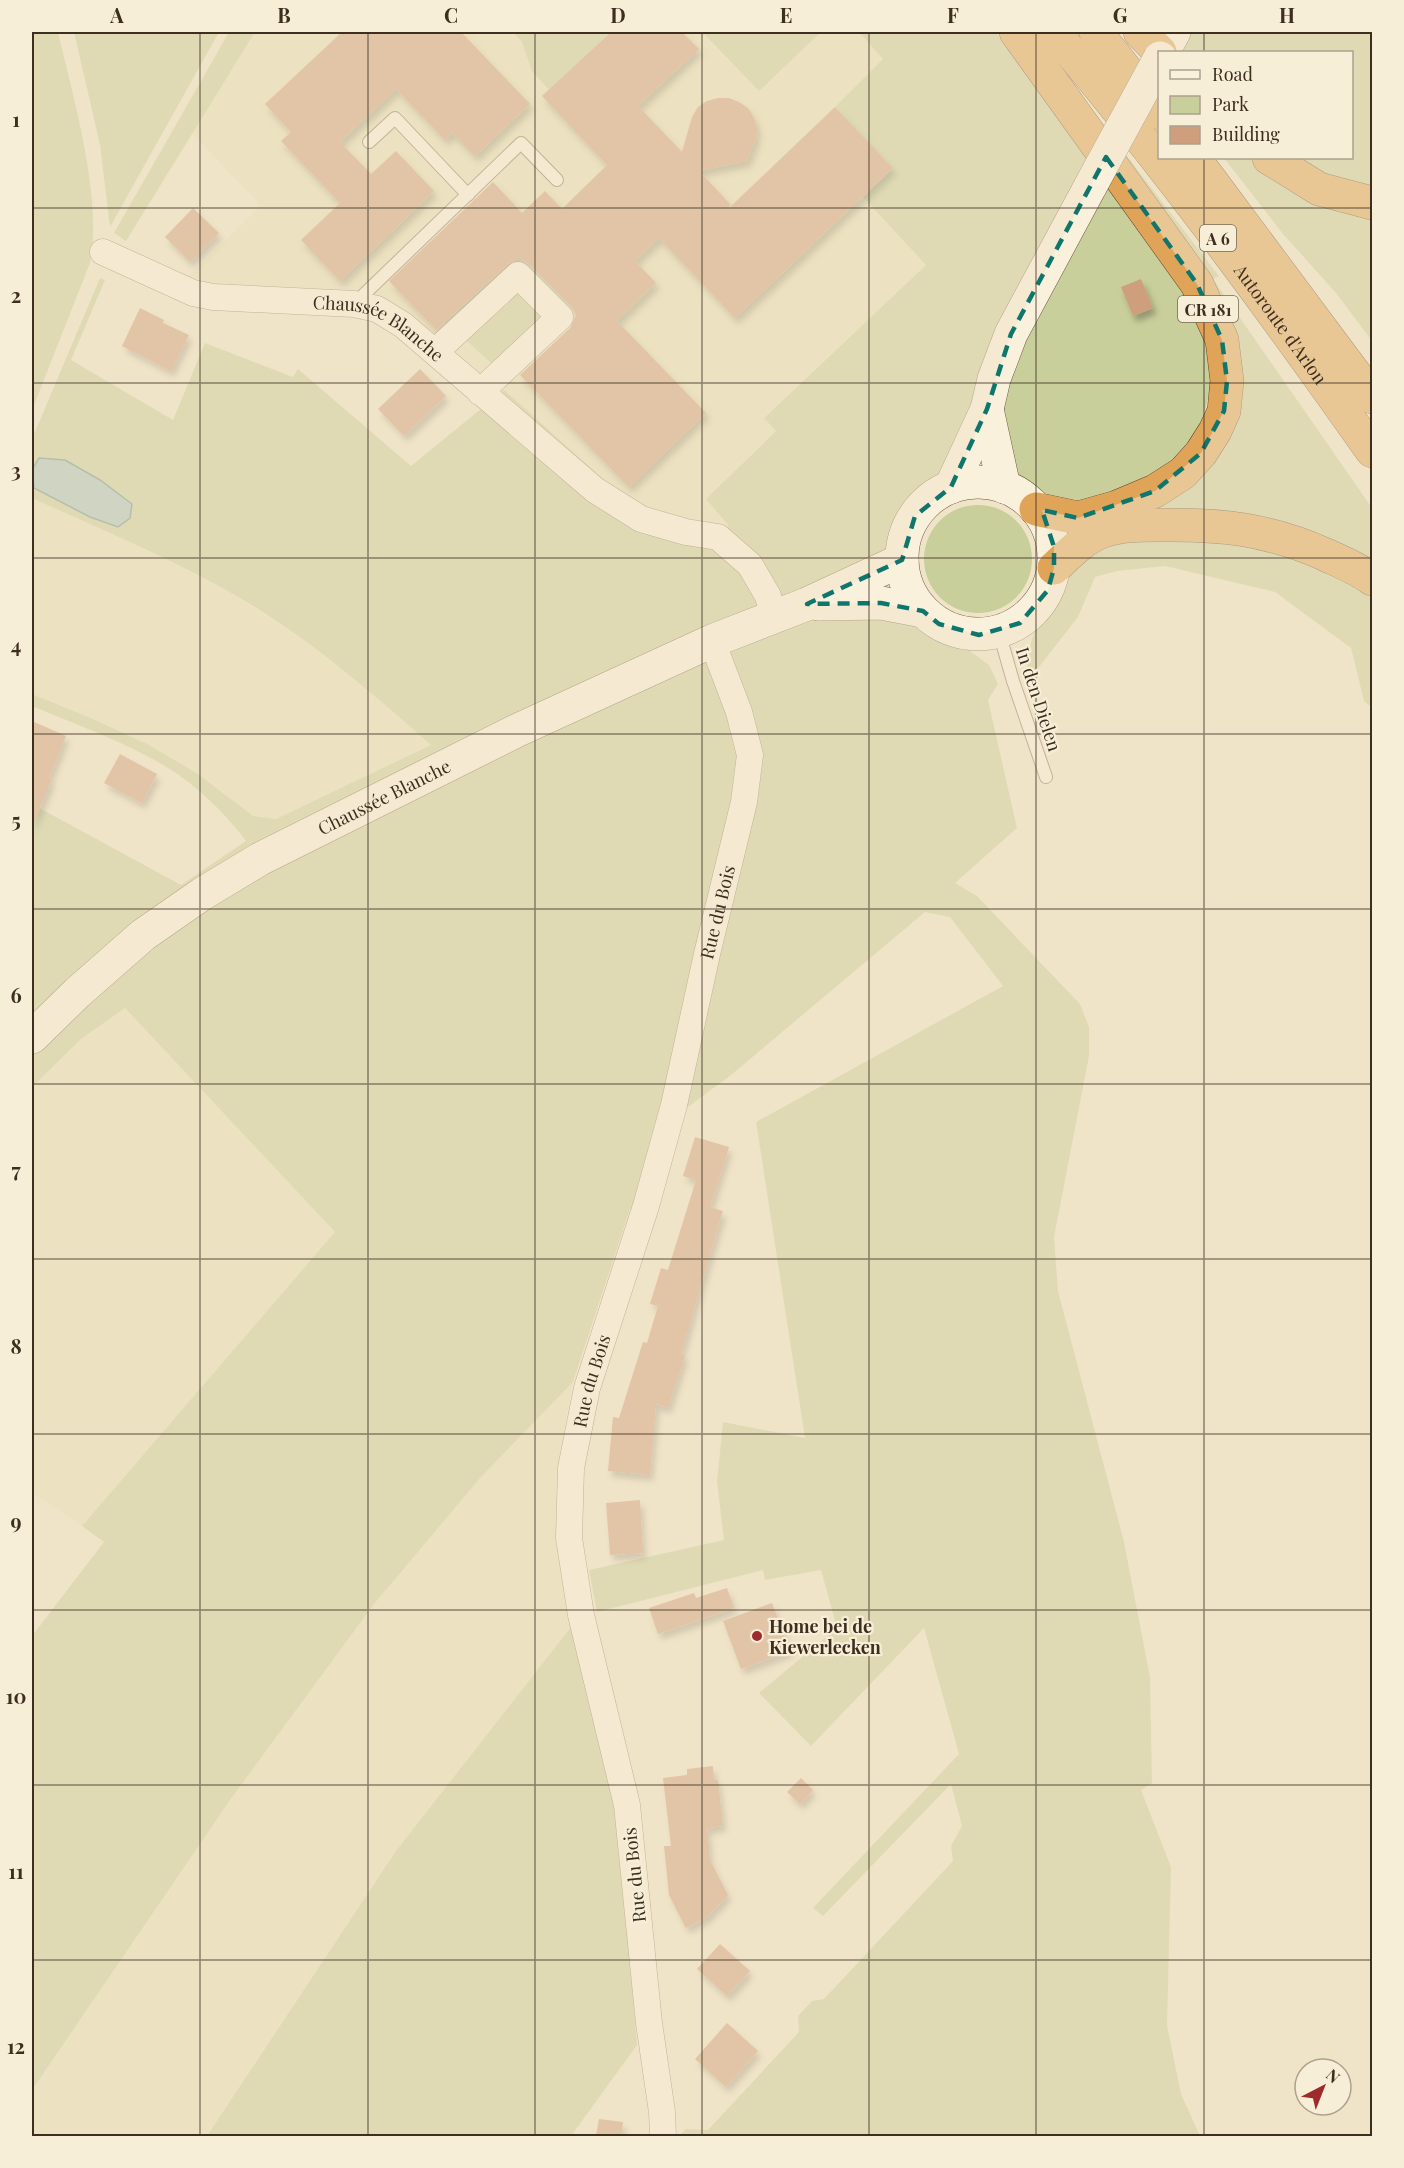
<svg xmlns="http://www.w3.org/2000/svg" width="1404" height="2168" font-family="'Playfair Display',serif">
<defs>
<filter id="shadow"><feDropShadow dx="3.5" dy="6" stdDeviation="3" flood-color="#0004"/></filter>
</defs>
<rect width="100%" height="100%" fill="#f0e4c8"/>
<g fill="#e6deb5">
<path d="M255,32H513L522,42L532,71L549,90L611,32H701L759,91L821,32H859L883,59L835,107L893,168L863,197L926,265L764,417L776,430L706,499L729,527L718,537L647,510L604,480L503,390L491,400L342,291L215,284L188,277L261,205L191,133Z"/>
<path d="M32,498L179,565L228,591L302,639L378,697L431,745L276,819L253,816L198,774L149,745L93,719L32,694Z"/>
<path d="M125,1008L335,1232L82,1526L32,1493V1087L81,1039Z"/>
<path d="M573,1382L557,1467L556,1539L571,1627L396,1851L207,2136H32V2090L230,1800L374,1604L481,1477Z"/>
</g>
<g fill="#c9cf9b">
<path d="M32,32H58C73,97 103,198 90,263L32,410Z"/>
<path d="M74,32H219L110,227L100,145Z"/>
<path d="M229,32H255L126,241L114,233Z"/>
<path d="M513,32H611L549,90L532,71L522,42Z"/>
<path d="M702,32H701H821L759,91Z"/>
<path d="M859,32H996L1062,119L1186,293L1209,344L1212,377L1207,403L1201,422L1190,442L1173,462L1149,480L1074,509L1045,502L1024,485L1011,468L988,410L952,468L915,499L900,520L891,544L874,572L809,603L913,616L936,636L963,646L989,665L998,684L988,700L1017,828L955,883L977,896L1080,1004L1089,1027V1056L1054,1237L1058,1291L1124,1542L1150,1677L1152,1783L1141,1790L1171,1867L1167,2025L1181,2094L1200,2136H679L686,2129L708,2130L799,2032L798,2016L812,2001L824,1999L953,1861L951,1846L962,1826L951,1784L823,1916L813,1908L959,1754L924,1628L811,1746L759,1693L837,1628L821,1570L765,1580L763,1570L597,1612L589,1570L724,1540L717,1482L723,1422L805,1438L756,1122L1003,986L950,917L925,912L731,1075L688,1107L674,1106L646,1206L630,1209L573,1382L481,1477L374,1604L230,1800L32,2090V1636L104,1542L82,1526L335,1232L125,1008L81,1039L32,1087V804L181,885L246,841C230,820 213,802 192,785C151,751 82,727 32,706V694L93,719L149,745L198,774L253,816L276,819L431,745C367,688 301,632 226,590C164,555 97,528 32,498V439L100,278L105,280L71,360L173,420L205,343L293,377L298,369L411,466L504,390L604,480L647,510L718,537L729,526L706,499L776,431L764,418L926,265L863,197L893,168L835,107L883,59Z"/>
<path d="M1192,32H1372V190L1328,176L1292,158H1352V52H1180Z"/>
<path d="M1103,125L1219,276L1213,279L1372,508V569L1118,517L1164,500L1237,383Z"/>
<path d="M1224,158H1252L1315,198L1372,214V341L1336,293L1283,234Z"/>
<path d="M518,275L560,317L501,372L457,332Z"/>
<circle cx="978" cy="559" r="54"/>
<path d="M1199,536L1290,553L1372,593V708L1364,701L1351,648L1275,592L1165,566L1117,571L1095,577L1078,617L1032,676L1028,677L1027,658L1036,624L1046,614L1057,594L1068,570L1099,545Z"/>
<path d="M571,1627L617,1805L637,2045L571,2136H207L396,1851Z"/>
</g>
<path fill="#a9c4bc" stroke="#6f938a" stroke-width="1.5" d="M39,458L65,460L100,480L132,504L130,518L118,527L90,517L34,488L32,470Z"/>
<g fill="#cf9f7d" filter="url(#shadow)">
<path d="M342,32H461L530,104L475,156L452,133L445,140L396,89L340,142L371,174L396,151L434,191L340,281L301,240L340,203L281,141L291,132L265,104Z"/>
<path d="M611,32H682L699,49L638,106L682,152L692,117L698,107L707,101L718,98H729L739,102L748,108L754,118L757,128L756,139L747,161L699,171L730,204L728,209L835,107L893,168L735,318L659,238L635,261L656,283L617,321L706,413L629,487L520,375L570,328L576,315L571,306L529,264L519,257L508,264L436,330L389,281L493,182L522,213L545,191L562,209L607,165L542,96Z"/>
<path d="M193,208L219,233L190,262L165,237Z"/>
<path d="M1141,279L1153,308L1133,316L1121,287Z"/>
<path d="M140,308L164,320L163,323L189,335L171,371L122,346Z"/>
<path d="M420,369L446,396L404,436L378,409Z"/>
<path d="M32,721L66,736L49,778L52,779L32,827Z"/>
<path d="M120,754L157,774L142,803L104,783Z"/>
<path d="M695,1137L729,1147L710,1207L723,1211L681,1353L685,1355L668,1408L656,1404L650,1475L608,1471L613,1417L619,1418L643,1342L647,1343L658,1306L650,1304L661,1268L668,1270L696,1180L683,1176Z"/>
<path d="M640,1500L643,1553L610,1555L606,1503Z"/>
<path d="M727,1588L734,1608L658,1634L649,1608L694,1593L696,1598Z"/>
<path d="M772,1603L790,1651L741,1669L723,1621Z"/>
<path d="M713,1766L714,1780H718L723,1826L707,1828L710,1860L728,1895L707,1917L686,1928L669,1895L664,1846H671L663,1778L687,1775V1769Z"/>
<path d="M801,1778L813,1790L800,1804L787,1792Z"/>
<path d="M720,1944L750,1971L727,1996L697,1969Z"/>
<path d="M727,2023L758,2051L726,2087L695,2059Z"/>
<path d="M599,2119L623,2122L621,2136H596Z"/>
</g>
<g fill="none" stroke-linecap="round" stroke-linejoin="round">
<g stroke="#8d765c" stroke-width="14">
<g id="lane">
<path d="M369,142L395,118L468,195"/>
<path d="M355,303L521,143L557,180"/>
<path d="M999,632L1013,681L1046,777"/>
</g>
</g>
<g stroke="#8d765c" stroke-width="27">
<g id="street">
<path id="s1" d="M103,252L193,293L213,297L354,304L377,309L403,325L595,490L641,519L686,532L718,537L750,565L768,596L774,617"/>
<path d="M435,352L518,275L560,317L480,392"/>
<path id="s2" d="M663,2136L662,2112L649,2023L627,1805L581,1615L569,1538L571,1468L587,1388L646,1206L674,1105L707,954L744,802L750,755L739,712L712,641"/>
</g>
</g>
<g stroke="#6f573f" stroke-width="34">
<g id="secondary">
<path d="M1163,52L1174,32"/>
<path d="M987,409L1004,487"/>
<circle cx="978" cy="558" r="76"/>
<path d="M951,487L987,409L994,379L1011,334L1091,185"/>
<path d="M818,604L881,603L923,611"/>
<path id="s3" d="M32,1037L77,993L143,935L202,894L260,859L518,730L712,641L807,604L902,560"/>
</g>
</g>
<g stroke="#5b4430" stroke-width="34">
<g id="highway">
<path d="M1016,32L1197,284L1222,340L1227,381L1224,411L1215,431L1201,453L1183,473L1155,491L1117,507L1078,518L1036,509"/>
<path id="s4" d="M1054,32C1167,166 1271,308 1372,451"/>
<path d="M1096,32L1160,113"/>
<path d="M1140,32L1160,52"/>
<path d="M1194,158L1372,397"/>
<path d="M1269,158L1319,189L1372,203"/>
<path d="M1054,568C1068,555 1083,539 1101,532C1119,525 1140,525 1159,525C1221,524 1267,529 1324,554C1341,562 1357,568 1372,579"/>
</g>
</g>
<use href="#lane" stroke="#faf1dc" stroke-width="12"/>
<use href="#street" stroke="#faf1dc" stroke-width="26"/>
<use href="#secondary" stroke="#faf1dc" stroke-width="33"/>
<use href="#highway" stroke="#e0a458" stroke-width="33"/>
<g stroke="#6f573f" stroke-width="34" stroke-linecap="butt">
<path id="secondary-bridge" d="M1091,185L1160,58"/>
</g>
<use href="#secondary-bridge" stroke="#faf1dc" stroke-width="33"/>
</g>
<path d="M0 0H1404V2168H0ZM1106,157L1197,284L1222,340L1227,381L1224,411L1201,453L1155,491L1078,518L1042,510L1054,547V568L1048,590L1020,623L979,635L939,624L923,611L881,603L807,604L902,560L915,516L951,487L987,409L1011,334Z" fill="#f0e4c8" fill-opacity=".55" fill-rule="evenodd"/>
<path fill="none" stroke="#0f766e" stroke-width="4.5" stroke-dasharray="12 8" stroke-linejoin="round" d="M1106,157L1197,284L1222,340L1227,381L1224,411L1201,453L1155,491L1078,518L1042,510L1054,547V568L1048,590L1020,623L979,635L939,624L923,611L881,603L807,604L902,560L915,516L951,487L987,409L1011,334Z"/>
<path fill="none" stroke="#3d2e20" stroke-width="1.5" stroke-opacity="0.55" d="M200,32V2136M368,32V2136M535,32V2136M702,32V2136M869,32V2136M1036,32V2136M1204,32V52M1204,158V2136M32,208H1372M32,383H1372M32,558H1372M32,734H1372M32,909H1372M32,1084H1372M32,1259H1372M32,1434H1372M32,1610H1372M32,1785H1372M32,1960H1372"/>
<circle fill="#9e2a2b" stroke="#f7eed8" stroke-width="2" cx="757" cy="1636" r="6"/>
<g text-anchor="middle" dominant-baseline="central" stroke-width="4.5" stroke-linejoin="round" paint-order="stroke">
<g fill="#f7eed8" stroke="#756857" stroke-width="1.5">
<rect x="1200" y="225" width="36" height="26" rx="4.5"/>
<rect x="1178" y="296" width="60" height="26" rx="4.5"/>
</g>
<g font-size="16" font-weight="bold" fill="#3d2e20">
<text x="1218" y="238">A 6</text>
<text x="1208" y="309">CR 181</text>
</g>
<g font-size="18" fill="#3d2e20" stroke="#f7eed8">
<text stroke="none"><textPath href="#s4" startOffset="370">Autoroute d'Arlon</textPath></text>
<text stroke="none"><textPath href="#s1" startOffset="292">Chaussée Blanche</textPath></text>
<text transform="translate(1039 699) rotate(72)">In den Dielen</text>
<text stroke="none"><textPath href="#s3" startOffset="429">Chaussée Blanche</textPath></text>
<text stroke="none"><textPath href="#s2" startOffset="1252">Rue du Bois</textPath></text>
<text stroke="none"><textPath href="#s2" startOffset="766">Rue du Bois</textPath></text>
<text transform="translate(634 1875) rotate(-96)">Rue du Bois</text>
</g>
<g font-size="18" font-weight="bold" fill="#3d2e20" stroke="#f7eed8" text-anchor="start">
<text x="769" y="1626">Home bei de<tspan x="769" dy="21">Kiewerlecken</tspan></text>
</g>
</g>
<rect width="1404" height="2168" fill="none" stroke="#f7eed8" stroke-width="66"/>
<rect x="1158" y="51" width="195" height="108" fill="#f7eed8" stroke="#ada18e" stroke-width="1.5"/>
<rect x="1170" y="70" width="30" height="9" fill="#faf1dc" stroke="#ada18e" stroke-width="1.5"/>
<text x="1212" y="81" font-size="18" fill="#3d2e20">Road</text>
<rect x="1170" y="96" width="30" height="18" fill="#c9cf9b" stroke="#ada18e" stroke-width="1.5"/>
<text x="1212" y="111" font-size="18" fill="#3d2e20">Park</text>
<rect x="1170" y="126" width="30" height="18" fill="#cf9f7d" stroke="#ada18e" stroke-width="1.5"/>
<text x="1212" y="141" font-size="18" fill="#3d2e20">Building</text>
<g transform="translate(1323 2087) rotate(42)"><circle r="28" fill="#f7eed8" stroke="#ada18e" stroke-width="1.5"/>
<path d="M0-4.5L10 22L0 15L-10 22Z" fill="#9e2a2b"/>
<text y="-9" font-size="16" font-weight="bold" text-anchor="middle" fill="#3d2e20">N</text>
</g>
<rect x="33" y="33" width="1338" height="2102" fill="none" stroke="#3d2e20" stroke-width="2"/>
<g font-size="20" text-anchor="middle" font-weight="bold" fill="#3d2e20">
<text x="117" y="23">A</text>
<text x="284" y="23">B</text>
<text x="451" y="23">C</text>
<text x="618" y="23">D</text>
<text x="786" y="23">E</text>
<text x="953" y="23">F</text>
<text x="1120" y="23">G</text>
<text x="1287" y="23">H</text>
<text x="16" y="127">1</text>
<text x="16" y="303">2</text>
<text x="16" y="478">3</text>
<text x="16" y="653">4</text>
<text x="16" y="828">5</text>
<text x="16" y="1003">6</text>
<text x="16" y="1178">7</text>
<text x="16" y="1354">8</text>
<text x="16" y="1529">9</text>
<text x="16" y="1704">10</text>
<text x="16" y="1879">11</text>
<text x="16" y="2054">12</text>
</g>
</svg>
